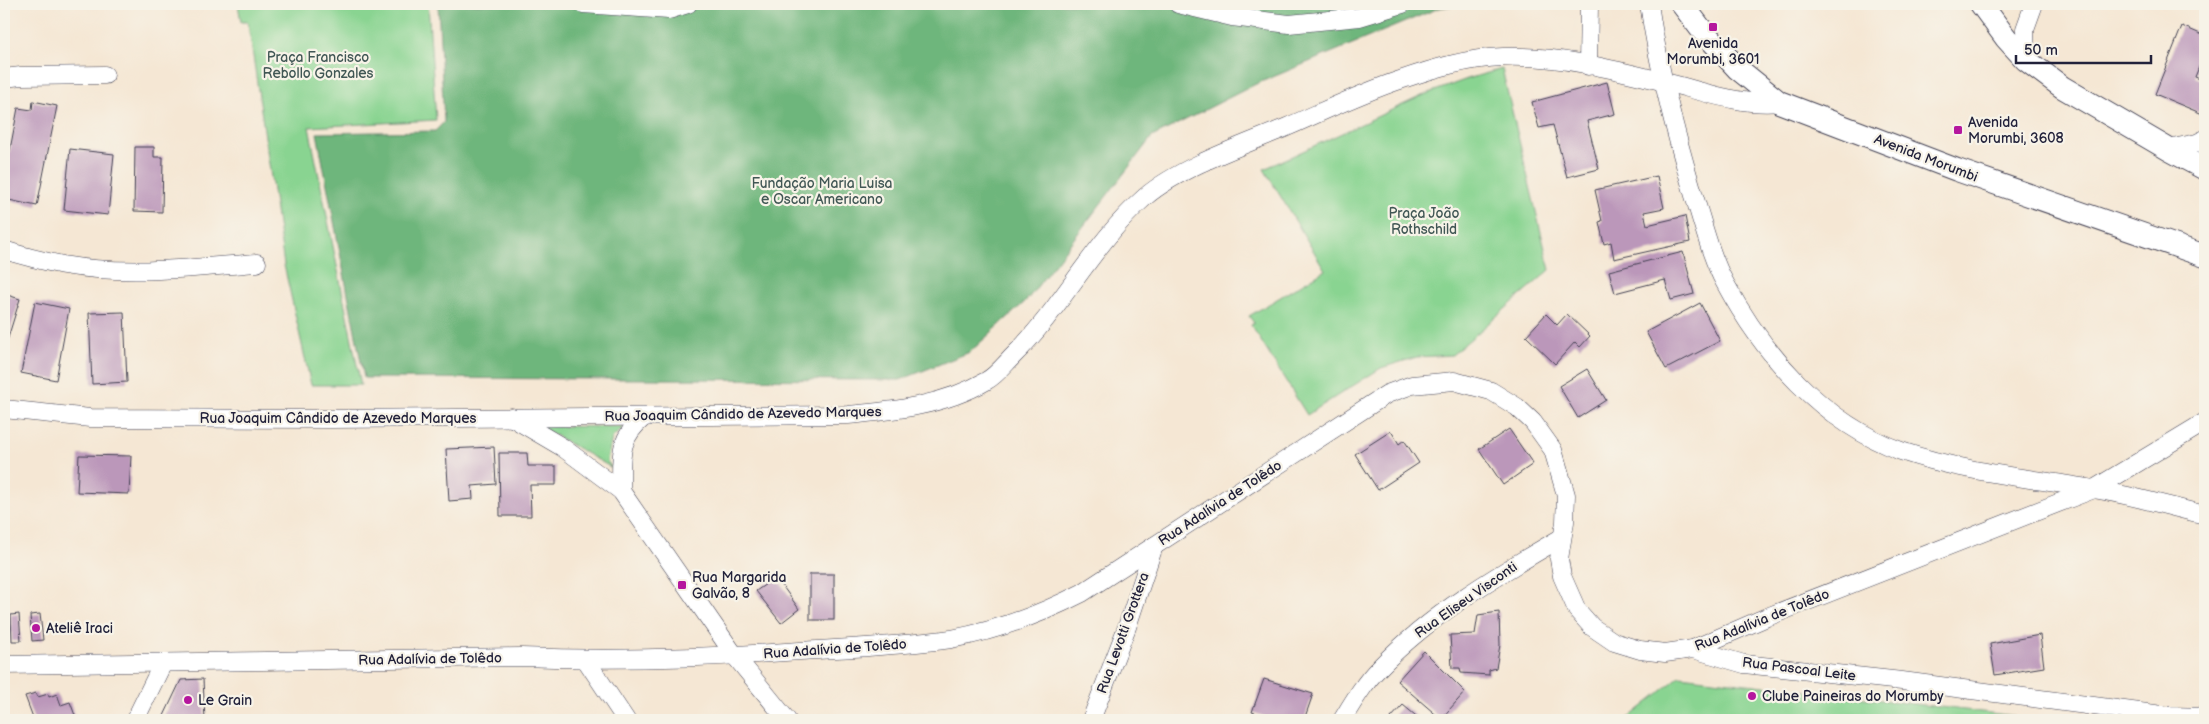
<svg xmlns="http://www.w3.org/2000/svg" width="2209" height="724" font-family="'Balsamiq Sans',sans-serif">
<rect width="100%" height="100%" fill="#f7f3e8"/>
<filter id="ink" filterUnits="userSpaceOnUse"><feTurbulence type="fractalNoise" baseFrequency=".02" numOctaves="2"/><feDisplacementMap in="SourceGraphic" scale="10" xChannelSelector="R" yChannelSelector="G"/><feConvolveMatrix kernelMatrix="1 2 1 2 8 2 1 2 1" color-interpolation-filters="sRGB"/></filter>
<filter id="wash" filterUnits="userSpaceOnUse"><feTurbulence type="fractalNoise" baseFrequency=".0096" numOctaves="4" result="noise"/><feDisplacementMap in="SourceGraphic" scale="20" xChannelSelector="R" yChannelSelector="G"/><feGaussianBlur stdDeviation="1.12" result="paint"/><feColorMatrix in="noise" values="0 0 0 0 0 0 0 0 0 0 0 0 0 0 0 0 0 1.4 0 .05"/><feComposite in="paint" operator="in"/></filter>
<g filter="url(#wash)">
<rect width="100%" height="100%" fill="#f5e7d4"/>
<g fill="#89d491" stroke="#567b66">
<path d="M238,4H428L436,120L309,127L361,385H311L284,265L248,22H241Z"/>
<path d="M1502,69L1550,270L1452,355L1417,357L1381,368L1307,415L1251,325L1254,323L1249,316L1325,270L1264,169L1424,95L1470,78Z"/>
<path d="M539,426L624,427L612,438L607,461L612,468Z"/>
<path d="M1680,676L2015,716L2016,720H1626Z"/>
</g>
<path fill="#6eb67b" stroke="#486c5b" d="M438,4H1463L1439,8L1256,84L1152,137L1027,300L970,352L900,380L364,378L317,133L435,131L444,122Z"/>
<g id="blocks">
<g fill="#bb97ba">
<path d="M2182,26L2205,36V52L2195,77L2205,81V115L2155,94Z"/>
<path d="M1607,82L1615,114L1587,121L1599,169L1567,177L1553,125L1539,128L1532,102Z"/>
<path d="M33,101L57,106L37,206L4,199V159L8,160L18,108L32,110Z"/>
<path d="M135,147H154V157H163L162,212L134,211Z"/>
<path d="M70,149L114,154L108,215L64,210Z"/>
<path d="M1657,176L1664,208L1644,212L1647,225L1685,216L1690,242L1614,259L1611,242L1604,244L1599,222L1602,221L1595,190Z"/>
<path d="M1683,252L1694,294L1671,300L1665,280L1615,293L1609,271Z"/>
<path d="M4,294L20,299L7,341L4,340Z"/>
<path d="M35,302L69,309L56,380L21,373Z"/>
<path d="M1700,303L1720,341L1666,369L1646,332Z"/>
<path d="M124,312L127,382L92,384L89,313Z"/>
<path d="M1546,314L1557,325L1567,314L1590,336L1580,347L1575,342L1555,364L1526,336Z"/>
<path d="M1587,369L1606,400L1578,418L1559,386Z"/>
<path d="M1509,429L1533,464L1503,485L1479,449Z"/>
<path d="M1391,431L1399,444L1404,440L1419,463L1378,490L1355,454Z"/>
<path d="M494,447L496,484L472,486L473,499L449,501L446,449Z"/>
<path d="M499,453H527L528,466H556V485H530L531,516H500Z"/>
<path d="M79,455L131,456L129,494L77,492Z"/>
<rect x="810" y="574" width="24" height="46"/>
<path d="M776,577L799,609L781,623L756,591Z"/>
<path d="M1499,612L1500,645L1496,668L1489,670V675L1461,673L1460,668H1452L1450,635L1475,634L1478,615Z"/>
<path d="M19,614L21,641H12L11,615Z"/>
<path d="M40,614L43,640L32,641L30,615Z"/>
<path d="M2040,635L2044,667L1995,675L1990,644Z"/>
<path d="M1424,651L1465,692L1441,719L1397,681Z"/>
<path d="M203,679L205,720H162L181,680Z"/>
<path d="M1264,679L1313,694L1304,720H1274L1252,712Z"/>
<path d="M36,693L38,697L48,694L49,697L57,694L61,705L70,702L76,718L71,720H34L25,696Z"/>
<path d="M1403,705L1421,720H1389Z"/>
</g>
</g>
</g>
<g filter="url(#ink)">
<use href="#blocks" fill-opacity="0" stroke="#424052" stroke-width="1"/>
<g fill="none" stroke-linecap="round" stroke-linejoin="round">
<g stroke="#424052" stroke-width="19">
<g id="minor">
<path d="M583,4L669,10L688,4"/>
<path d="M1178,4L1232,17L1289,24L1360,17L1403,4"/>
<path d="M1649,4C1659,72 1675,133 1695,199C1704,227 1711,257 1725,283C1763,354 1823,423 1901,451C1962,472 2029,478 2093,489C2131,495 2168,506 2205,515"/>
<path d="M2026,60L2025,29L2034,4"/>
<path d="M1588,66L1589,4"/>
<path d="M4,78L21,76L105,75"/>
<path d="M2168,149L2197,143L2205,139"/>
<path d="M4,250C23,256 43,261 63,265C127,276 193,268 257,263"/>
<path d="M4,409L90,418L331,419L848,415C894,411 945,405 986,381C996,376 1005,364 1013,356C1062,308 1093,243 1145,197C1180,167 1244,145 1287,127C1324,111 1361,93 1400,80C1432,69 1468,58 1503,57C1557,55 1613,69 1665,82C1702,91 1741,106 1779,102"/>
<path d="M511,417L562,447L621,491L735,656L787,720"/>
<path d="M621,491C622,458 616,441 644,417"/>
<path d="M1693,649L1744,664L1902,681L2170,716L2205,717"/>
<path d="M586,660L626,720"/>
<path d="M4,665L521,657C614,661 707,658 800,651C850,648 901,646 951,639C996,631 1041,614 1082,593L1387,394L1412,385L1454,381L1491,391L1517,407L1533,422L1553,450L1566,495L1565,522L1559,559L1562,576L1577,610L1592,627L1614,642L1640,650L1665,653L1693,649L1767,617L2094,489L2205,422"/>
<path d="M135,720L163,663"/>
<path d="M1091,720L1127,627L1154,546"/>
<path d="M1342,720C1353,702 1364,683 1379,668C1431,614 1497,575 1561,538"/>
</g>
</g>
<g stroke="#424052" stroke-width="24">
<g id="major">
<path d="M1682,4L1701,29L1738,69L1779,102L1957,170L2205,256"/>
<path d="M1981,4L2006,38L2026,60L2062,87L2168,149L2205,169"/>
</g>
</g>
<use href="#minor" stroke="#fff" stroke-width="18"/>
<use href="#major" stroke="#fff" stroke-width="22"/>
</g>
</g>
<g fill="#b5179e" stroke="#f7f3e8" stroke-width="2">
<rect x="1708" y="22" width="10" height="10" rx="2.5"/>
<rect x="1953" y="125" width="10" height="10" rx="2.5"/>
<rect x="677" y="580" width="10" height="10" rx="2.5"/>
<circle cx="36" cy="628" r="5"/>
<circle cx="1752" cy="696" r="5"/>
<circle cx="188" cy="700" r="5"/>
</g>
<g text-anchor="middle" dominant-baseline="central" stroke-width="4.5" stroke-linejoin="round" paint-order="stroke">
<g font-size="14" fill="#22223b" stroke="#f7f3e8" text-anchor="start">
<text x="1713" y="43" text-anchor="middle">Avenida<tspan x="1713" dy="16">Morumbi, 3601</tspan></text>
<text x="1968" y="122">Avenida<tspan x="1968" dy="16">Morumbi, 3608</tspan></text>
<text x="692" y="577">Rua Margarida<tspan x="692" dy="16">Galvão, 8</tspan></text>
<text x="46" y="628">Ateliê Iraci</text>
<text x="1762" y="696">Clube Paineiras do Morumby</text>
<text x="198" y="700">Le Grain</text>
</g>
<g font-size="14" fill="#415755" stroke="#f7f3e8">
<text x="318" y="57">Praça Francisco<tspan x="318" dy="16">Rebollo Gonzales</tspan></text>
<text x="822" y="183">Fundação Maria Luisa<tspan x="822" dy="16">e Oscar Americano</tspan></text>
<text x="1424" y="213">Praça João<tspan x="1424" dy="16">Rothschild</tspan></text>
</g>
<g font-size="14" fill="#22223b" stroke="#f7f3e8">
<text transform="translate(1926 158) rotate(21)">Avenida Morumbi</text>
<text transform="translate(743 414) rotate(-1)">Rua Joaquim Cândido de Azevedo Marques</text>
<text x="338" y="418">Rua Joaquim Cândido de Azevedo Marques</text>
<text transform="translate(1220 503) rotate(-33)">Rua Adalívia de Tolêdo</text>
<text transform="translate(1466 600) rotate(-35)">Rua Eliseu Visconti</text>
<text transform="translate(1762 620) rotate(-22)">Rua Adalívia de Tolêdo</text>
<text transform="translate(1123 633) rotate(-70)">Rua Levotti Grottera</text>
<text transform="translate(835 649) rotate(-4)">Rua Adalívia de Tolêdo</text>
<text transform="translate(430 659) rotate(-1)">Rua Adalívia de Tolêdo</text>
<text transform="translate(1799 669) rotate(7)">Rua Pascoal Leite</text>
</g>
</g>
<rect width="2209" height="724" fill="none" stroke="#f7f3e8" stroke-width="20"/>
<path d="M2016 55v8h135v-8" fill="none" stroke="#22223b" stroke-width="2.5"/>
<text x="2024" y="55" font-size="15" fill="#22223b" stroke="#f7f3e8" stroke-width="4" paint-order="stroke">50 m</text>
</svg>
